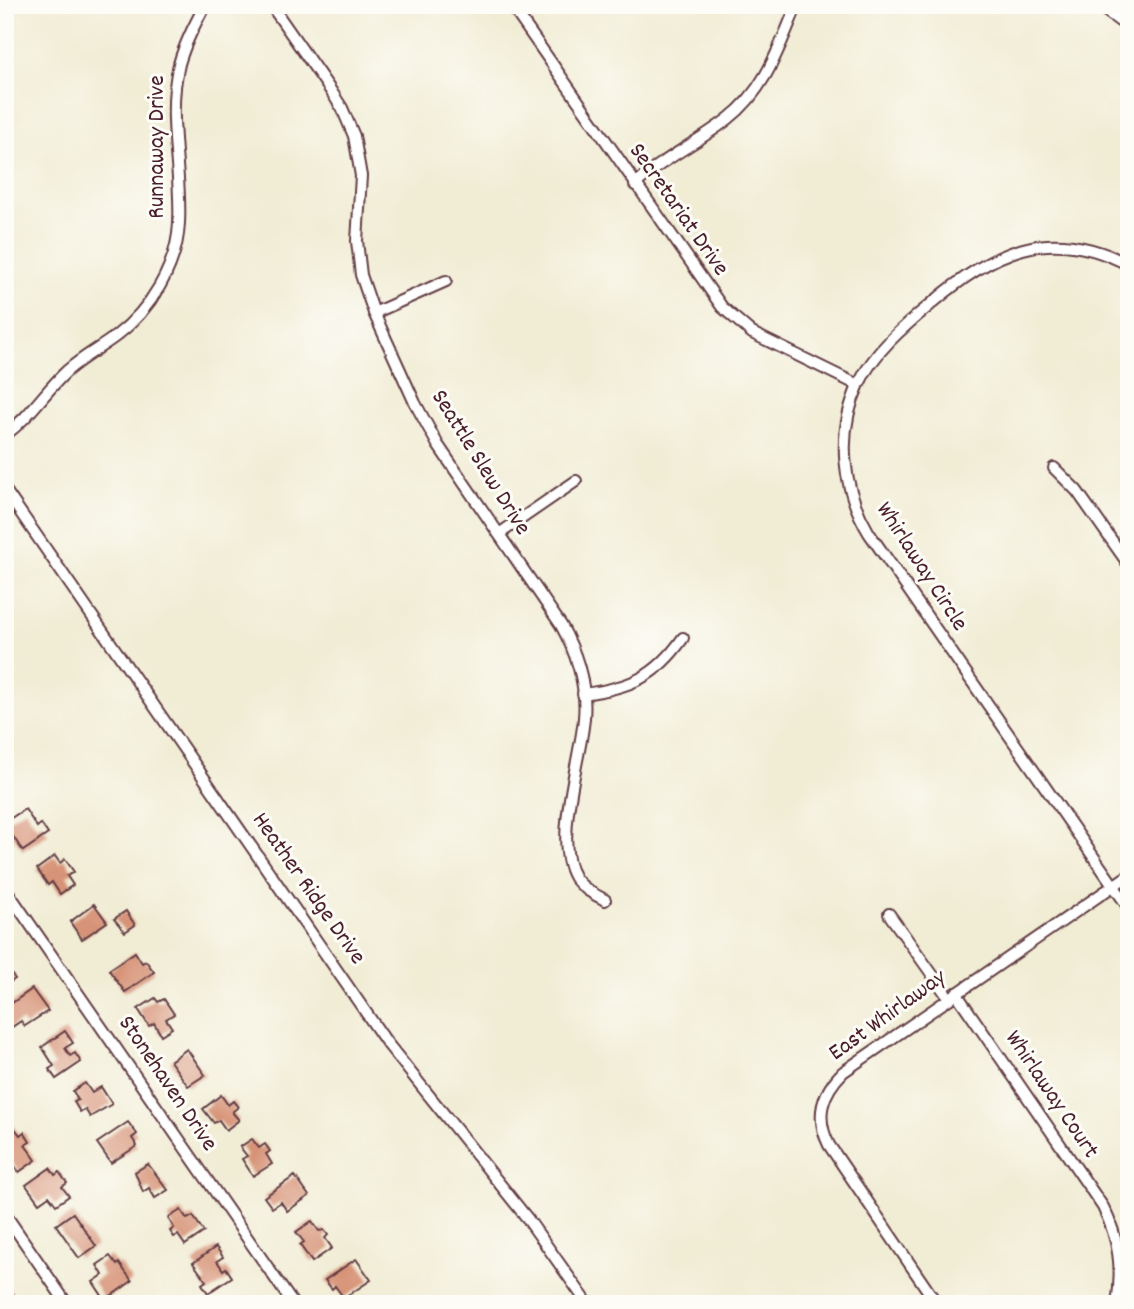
<svg xmlns="http://www.w3.org/2000/svg" width="1134" height="1309" font-family="Dekko,sans-serif">
<rect width="100%" height="100%" fill="#fdfcf7"/>
<filter id="ink" filterUnits="userSpaceOnUse"><feTurbulence type="fractalNoise" baseFrequency=".0143" numOctaves="2"/><feDisplacementMap in="SourceGraphic" scale="14" xChannelSelector="R" yChannelSelector="G"/><feConvolveMatrix kernelMatrix="1 2 1 2 8 2 1 2 1" color-interpolation-filters="sRGB"/></filter>
<filter id="wash" filterUnits="userSpaceOnUse"><feTurbulence type="fractalNoise" baseFrequency=".00686" numOctaves="4" result="noise"/><feDisplacementMap in="SourceGraphic" scale="28" xChannelSelector="R" yChannelSelector="G"/><feGaussianBlur stdDeviation="1.57" result="paint"/><feColorMatrix in="noise" values="0 0 0 0 0 0 0 0 0 0 0 0 0 0 0 0 0 1.4 0 .05"/><feComposite in="paint" operator="in"/></filter>
<g filter="url(#wash)">
<rect width="100%" height="100%" fill="#f1ecd4"/>
<g id="blocks">
<g fill="#d79377">
<path d="M25,809L37,827L41,824L48,834L23,851L12,835L10,837L5,830V822Z"/>
<path d="M55,856L60,863L65,859L74,872L67,876L73,885L60,894L52,882L48,885L37,869Z"/>
<path d="M94,904L107,922L82,939L70,922Z"/>
<path d="M126,911L135,925L125,932L114,919Z"/>
<path d="M135,952L142,963L146,961L154,972L125,992L109,970Z"/>
<path d="M5,966L15,979L5,985Z"/>
<path d="M32,989L48,1011L25,1026L21,1021L9,1029L5,1023V1008Z"/>
<path d="M155,998L158,1002L164,999L174,1014L166,1019L172,1028L161,1035L154,1023L149,1026L138,1009Z"/>
<path d="M65,1031L73,1043L65,1048L70,1056L75,1053L81,1062L56,1079L49,1069L54,1066L42,1047Z"/>
<path d="M187,1049L205,1075L188,1086L170,1061Z"/>
<path d="M85,1083L92,1093L101,1087L112,1104L90,1117L85,1109L80,1112L74,1102L78,1100L73,1091Z"/>
<path d="M221,1095L228,1105L233,1101L238,1107L232,1112L239,1120L226,1130L219,1120L214,1123L203,1109Z"/>
<path d="M128,1122L137,1134L132,1138L137,1146L111,1163L97,1143Z"/>
<path d="M13,1126L20,1135L24,1132L30,1142L25,1145L36,1160L19,1172L5,1153V1132Z"/>
<path d="M252,1139L259,1148L265,1144L270,1151L266,1154L272,1164L253,1176L242,1159L247,1156L240,1147Z"/>
<path d="M148,1164L168,1190L155,1198L149,1188L143,1192L135,1172Z"/>
<path d="M50,1168L55,1175L59,1172L67,1183L62,1187L69,1196L56,1205L49,1196L39,1203L26,1185Z"/>
<path d="M295,1176L309,1196L287,1211L281,1202L272,1208L264,1197Z"/>
<path d="M181,1210L187,1219L193,1216L204,1232L185,1245L178,1235L174,1237L170,1231L174,1228L168,1218Z"/>
<path d="M73,1213L96,1246L79,1258L56,1225Z"/>
<path d="M312,1221L319,1231L324,1230L328,1235L325,1238L332,1248L312,1262L300,1245L304,1242L296,1232Z"/>
<path d="M216,1247L223,1257L217,1261L223,1270L226,1268L232,1277L208,1293L202,1284L206,1281L193,1263Z"/>
<path d="M110,1256L117,1265L119,1263L132,1281L105,1300L93,1282L103,1275L97,1265Z"/>
<path d="M356,1259L371,1280L344,1298L335,1286L332,1289L325,1280Z"/>
<path d="M11,1291L20,1304H5V1294Z"/>
</g>
</g>
</g>
<g filter="url(#ink)">
<use href="#blocks" fill-opacity="0" stroke="#633e44" stroke-width="2"/>
<g fill="none" stroke-linecap="round" stroke-linejoin="round">
<g stroke="#633e44" stroke-width="14">
<g id="street">
<path d="M271,5L331,91L342,108L354,136L361,176L357,241L361,275L374,313L415,403L438,445L561,625C577,654 587,685 584,718C581,759 552,841 575,878C583,889 594,894 605,900"/>
<path d="M511,5L722,307L752,333L858,385"/>
<path d="M1098,5L1129,28"/>
<path d="M635,185C659,161 700,141 728,119C766,90 779,47 797,5"/>
<path d="M1129,265C1049,223 993,251 930,305C904,326 873,353 859,384C836,433 842,488 869,533L1129,908"/>
<path d="M374,313L446,281"/>
<path d="M5,435C30,417 45,391 68,370C83,357 100,348 116,336C150,310 177,267 179,223C182,170 166,116 179,64C185,43 195,24 205,5"/>
<path d="M1054,468L1077,491L1129,565"/>
<path d="M5,490L387,1043L527,1218L588,1304"/>
<path d="M499,534L576,481"/>
<path d="M583,694C630,688 656,677 683,638"/>
<path d="M5,888L293,1304"/>
<path d="M889,914L949,998"/>
<path d="M956,993L1103,1207C1119,1239 1123,1268 1117,1304"/>
<path d="M5,1214L67,1304"/>
<path d="M937,1304L829,1145C815,1117 821,1094 843,1072L1129,875"/>
</g>
</g>
<use href="#street" stroke="#fff" stroke-width="10"/>
</g>
</g>
<g text-anchor="middle" dominant-baseline="central" stroke-width="6" stroke-linejoin="round" paint-order="stroke">
<g font-size="24" fill="#4a1f2b" stroke="#fdfcf7">
<text transform="translate(158 147) rotate(-90)">Runnaway Drive</text>
<text transform="translate(678 210) rotate(55)">Secretariat Drive</text>
<text transform="translate(480 463) rotate(58)">Seattle Slew Drive</text>
<text transform="translate(921 567) rotate(57)">Whirlaway Circle</text>
<text transform="translate(308 889) rotate(55)">Heather Ridge Drive</text>
<text transform="translate(888 1016) rotate(-36)">East Whirlaway</text>
<text transform="translate(167 1084) rotate(56)">Stonehaven Drive</text>
<text transform="translate(1051 1095) rotate(56)">Whirlaway Court</text>
</g>
</g>
<rect width="1134" height="1309" fill="none" stroke="#fdfcf7" stroke-width="28"/>
</svg>
